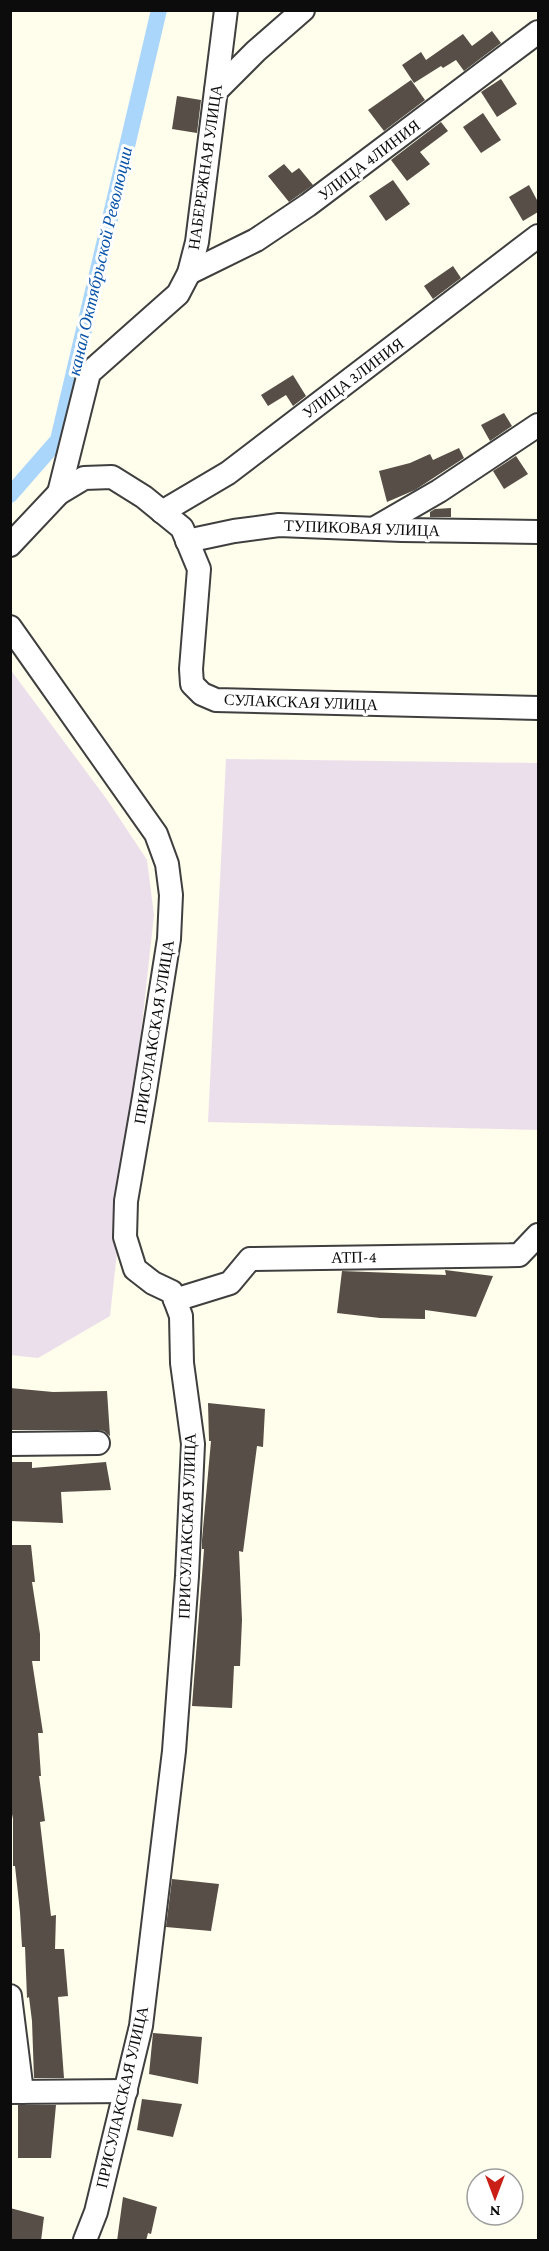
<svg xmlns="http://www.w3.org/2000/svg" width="549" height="2251" font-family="'Crimson Pro',serif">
<rect width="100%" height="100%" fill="#fffdeb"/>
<g fill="#ecdfec">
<path d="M10,669L108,801L147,860L154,915L110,1316L38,1358L10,1355Z"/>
<path d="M226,759L538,763V1130L208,1122Z"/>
</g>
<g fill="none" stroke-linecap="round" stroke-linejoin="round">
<path stroke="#aad6fc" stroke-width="16" d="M10,495L58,440L159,10"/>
</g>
<g fill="#564e47">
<path d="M492,31L501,43L464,71L456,60L443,68L441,66L414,83L402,65L421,52L426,60L463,34L472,46Z"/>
<path d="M501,79L517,104L497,117L481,92Z"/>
<path d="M411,80L425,100L384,131L368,110Z"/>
<path d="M177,96L201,100L197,133L172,129Z"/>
<path d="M483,113L501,140L481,153L463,127Z"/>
<path d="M441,122L448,131L420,152L430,164L407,181L391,160Z"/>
<path d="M284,164L292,173L299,168L313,185L289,202L268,176Z"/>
<path d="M393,180L410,204L386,221L369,196Z"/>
<path d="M529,185L538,202V212L523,221L509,197Z"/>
<path d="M453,266L461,278L433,299L424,286Z"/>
<path d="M293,375L306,396L293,406L286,395L268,406L261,395Z"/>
<path d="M504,413L512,426L490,441L481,425Z"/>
<path d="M459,448L464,458L415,490L387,502L379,471L410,463L430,454L433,460Z"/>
<path d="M516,456L528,474L504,489L493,471Z"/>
<path d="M451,508V517H430V512L435,509Z"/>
<path d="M445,1270L493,1276L476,1317L425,1310V1319L380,1318L337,1313L342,1271L446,1275Z"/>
<path d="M10,1388L53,1392L107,1391L110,1436L104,1431L98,1430H10Z"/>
<path d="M208,1403L265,1409L263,1447L257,1446L243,1552L239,1551L242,1620L240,1666H234L232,1708L192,1706L204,1549H202V1540L211,1441H209Z"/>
<path d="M10,1462H32V1468L106,1462L111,1490L61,1492L63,1523L10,1521Z"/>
<path d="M10,1545H31L35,1582H32L40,1634V1661H32L43,1733H38L41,1776H39L45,1821L40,1822L51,1916L56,1915L55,1949H64L68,1996L58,1997L64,2078H34L32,2021L29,1997L27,1998L25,1947H22L20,1912L15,1866H13V1819L10,1804Z"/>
<path d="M172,1879L219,1884L211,1931L166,1927Z"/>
<path d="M153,2033L202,2037L198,2084L149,2074Z"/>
<path d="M142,2099L182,2104L173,2137L137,2130Z"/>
<path d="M18,2105H56L51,2158H18Z"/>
<path d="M123,2197L157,2207L151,2234L148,2233L146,2241H117Z"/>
<path d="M10,2208L44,2217L41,2241H10Z"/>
</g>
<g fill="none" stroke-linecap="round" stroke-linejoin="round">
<g stroke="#3f3f3f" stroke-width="26">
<g id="minor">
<path d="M216,91L256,51L303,10"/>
<path d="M189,273L256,240L308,205L538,32"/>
<path d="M59,493L89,373L178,294L189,273L197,242L226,10"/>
<path d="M162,512L228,473L538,236"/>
<path d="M375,528L439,491L538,425"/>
<path d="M187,541L234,531L279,525L402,530L538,532"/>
<path d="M10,545L59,493L84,478L112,477L144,497L182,528L199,569L191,669L192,684L202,694L216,700L538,708"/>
<path d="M10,627L156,834L167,864L171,895L169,939L144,1097L126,1201L125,1237L135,1269L153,1283L172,1292L181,1316L182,1363L193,1444L187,1576L174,1751L141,2026L96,2212L85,2240"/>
<path d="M175,1300L230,1283L250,1259L519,1255L538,1235"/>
<path d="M10,1444L98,1443"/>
<path d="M10,1996L22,2092"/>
<path d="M10,2092L126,2091"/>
</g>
</g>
<use href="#minor" stroke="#fff" stroke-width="22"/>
</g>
<g text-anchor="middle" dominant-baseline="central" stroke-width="6" stroke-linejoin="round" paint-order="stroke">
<g font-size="16" fill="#0c0c0c" stroke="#fff">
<text transform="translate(369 160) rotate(-37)">УЛИЦА 4ЛИНИЯ</text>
<text transform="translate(205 167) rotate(-82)">НАБЕРЕЖНАЯ УЛИЦА</text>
<text transform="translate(353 378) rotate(-37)">УЛИЦА 3ЛИНИЯ</text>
<text transform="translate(362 528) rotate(2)">ТУПИКОВАЯ УЛИЦА</text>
<text transform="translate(301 702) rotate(2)">СУЛАКСКАЯ УЛИЦА</text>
<text transform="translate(154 1032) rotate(-81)">ПРИСУЛАКСКАЯ УЛИЦА</text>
<text transform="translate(354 1257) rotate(-1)">АТП-4</text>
<text transform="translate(187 1526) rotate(-88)">ПРИСУЛАКСКАЯ УЛИЦА</text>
<text transform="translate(122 2097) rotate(-77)">ПРИСУЛАКСКАЯ УЛИЦА</text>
</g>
<g font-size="18" font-style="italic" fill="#0a55a9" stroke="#fff">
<text transform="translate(100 261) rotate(-77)">канал Октябрьской Революции</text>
</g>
</g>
<rect width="549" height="2251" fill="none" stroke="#0c0c0c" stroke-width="24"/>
<g transform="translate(495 2197) rotate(180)"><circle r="28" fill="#ffffff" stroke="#9e9e9e" stroke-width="1.5"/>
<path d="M0-4.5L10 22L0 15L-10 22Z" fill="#c91f17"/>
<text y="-9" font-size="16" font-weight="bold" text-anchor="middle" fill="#0c0c0c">N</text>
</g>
</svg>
